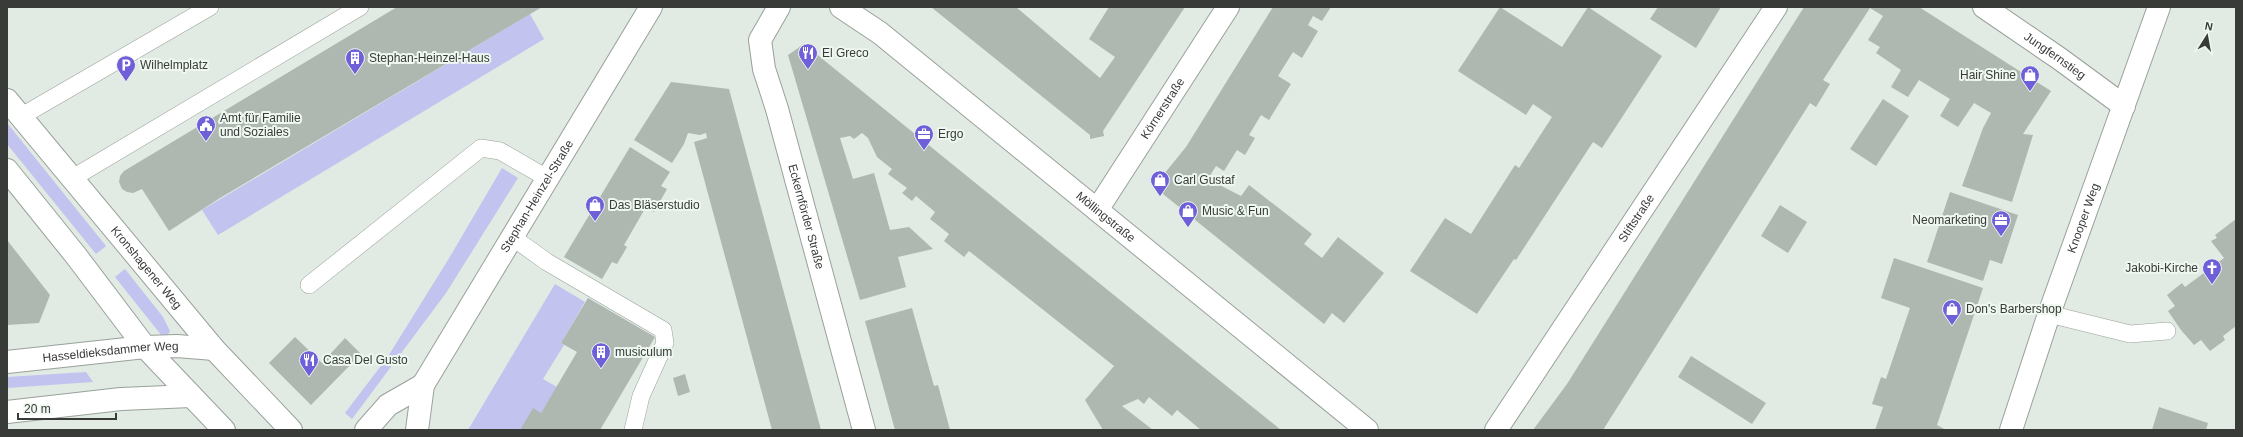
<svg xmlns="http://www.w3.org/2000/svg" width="2243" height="437" font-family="Arial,sans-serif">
<rect width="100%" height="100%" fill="#e1eae3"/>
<g fill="#c3c3ef">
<path d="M530,14L544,39L218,235L202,210Z"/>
<path d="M7,123L106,246L96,254L7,144Z"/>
<path d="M502,168L518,178L446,293L352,419L345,413L387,358L448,260Z"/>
<path d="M125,269L163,317L170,331L167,336H162L115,277Z"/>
<path d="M555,284L585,302L561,343L564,345L543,379L557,387L541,413L520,430H468Z"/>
<path d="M86,372L93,382L7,388V377Z"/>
</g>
<g fill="#afb8b0">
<path d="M397,7H542L220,198L169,231L142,189L133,193L127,192L122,189L119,182L120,176L124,171Z"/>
<path d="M931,7H1016L1100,78L1115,57L1089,39L1109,7H1185L1103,131L1104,136L1090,139V135Z"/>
<path d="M1273,7H1331L1322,21L1313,16L1308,25L1318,31L1302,58L1293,52L1278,76L1291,84L1269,120L1261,115L1249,135L1255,138L1245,155L1237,150L1224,171L1216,166L1208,179L1241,196L1249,185L1312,234L1304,244L1322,258L1338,237L1384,273L1344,323L1332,313L1324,324L1163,194L1160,179L1186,147Z"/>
<path d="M1500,7L1562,47L1588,7L1662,56L1602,148L1593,142L1516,260L1514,259L1477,314L1410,271L1445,218L1471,234L1515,165L1519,168L1552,117L1533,104L1526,115L1458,71Z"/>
<path d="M1658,7H1721L1696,48L1650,19Z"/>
<path d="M1804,7H1919L2051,91L2023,134L2033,135L2012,202L1962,186L1983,128L1991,113L1974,103L1958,127L1940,116L1950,99L1919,80L1908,97L1891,87L1901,70L1876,53L1880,47L1868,40L1883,16L1870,8L1823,80L1830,84L1816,107L1810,103L1603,430H1533L1567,384Z"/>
<path d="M804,44L1026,224L1281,430H1201L1177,410L1172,416L1149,397L1144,404L1138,399L1122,406L1153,430H1103L1085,400L1114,366L969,251L964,257L944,241L949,234L930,219L935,212L916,196L912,201L902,193L907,188L888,174L892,169L877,157L868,138L862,133L854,139L850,136L840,138L853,179L874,173L890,230L909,227L933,249L898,257L906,287L860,300L788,55Z"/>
<path d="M671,82L729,89L821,430H772L694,142L707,138L706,133L700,135L688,133L684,144L672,163L634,140Z"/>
<path d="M1883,99L1909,116L1876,166L1850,149Z"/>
<path d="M630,147L670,172L661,186L667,189L654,212L646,207L624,245L627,247L617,264L612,262L602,279L564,257Z"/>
<path d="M1950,192L2018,215L2002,264L1990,260L1983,281L1927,262Z"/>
<path d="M1780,205L1807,222L1788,253L1761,236Z"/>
<path d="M2236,219V326L2223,336L2225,340L2210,351L2201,340L2194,345L2181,330L2168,311L2175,306L2167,295L2182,283L2185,287L2224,258L2211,241L2217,238L2215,235Z"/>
<path d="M7,240L50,295L39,323L7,325Z"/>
<path d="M1894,258L1983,288L1937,425L1946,430H1875L1883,407L1872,404L1881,377L1886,379L1910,308L1881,298Z"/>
<path d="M588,298L655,337L600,430H520L533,408L541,413L577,352L561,343Z"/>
<path d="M912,308L934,386L938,385L950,430H895L865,321Z"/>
<path d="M295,337L322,363L345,338L361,354L311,405L269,363Z"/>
<path d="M1691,356L1766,403L1752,424L1678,377Z"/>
<path d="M685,374L690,392L678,396L673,378Z"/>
<path d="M2159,407L2208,423L2206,430H2152Z"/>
</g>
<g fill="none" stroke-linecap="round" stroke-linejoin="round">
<g stroke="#99a19a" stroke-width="18">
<g id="service">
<path d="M20,117L210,7"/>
<path d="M71,179L360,7"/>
<path d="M512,237L547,262L663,330L665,343L641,396L633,430"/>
<path d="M309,285L481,148L500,151L547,178"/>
<path d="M2049,314L2130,334L2167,331"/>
</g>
</g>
<g stroke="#99a19a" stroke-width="24">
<g id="minor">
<path id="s1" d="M779,7L760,40L764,69L777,109L864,430"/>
<path id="s2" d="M1984,7L2060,59L2124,106"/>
<path id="s3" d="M1097,210L1228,7"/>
<path id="s4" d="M1496,430L1776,7"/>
</g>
</g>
<g stroke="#99a19a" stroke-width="24">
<g id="tertiary">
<path id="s5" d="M841,7L880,33L1367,430"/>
<path id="s6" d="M7,362L145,347L177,346L214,349"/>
<path d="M7,412L121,399L191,396"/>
</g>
</g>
<g stroke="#99a19a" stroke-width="24">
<g id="secondary">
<path id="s7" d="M7,100L214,349L291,430"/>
<path d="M7,170L77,257L145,347L224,430"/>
<path d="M366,430L388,405L423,385"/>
<path id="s8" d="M417,430L423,385L651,7"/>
<path id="s9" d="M2011,430L2049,314L2159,7"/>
</g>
</g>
<use href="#service" stroke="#fff" stroke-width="17"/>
<use href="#minor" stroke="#fff" stroke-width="22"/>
<use href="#tertiary" stroke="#fff" stroke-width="22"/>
<use href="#secondary" stroke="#fff" stroke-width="22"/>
</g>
<defs>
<g id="restaurant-pin" transform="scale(1)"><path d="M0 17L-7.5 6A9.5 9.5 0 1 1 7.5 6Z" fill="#6f60da" stroke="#eef7f0"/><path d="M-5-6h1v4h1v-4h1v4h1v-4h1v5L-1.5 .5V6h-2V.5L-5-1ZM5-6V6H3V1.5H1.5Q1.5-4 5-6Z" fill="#fff"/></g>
<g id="building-pin" transform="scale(1)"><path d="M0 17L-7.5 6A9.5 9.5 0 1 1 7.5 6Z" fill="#6f60da" stroke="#eef7f0"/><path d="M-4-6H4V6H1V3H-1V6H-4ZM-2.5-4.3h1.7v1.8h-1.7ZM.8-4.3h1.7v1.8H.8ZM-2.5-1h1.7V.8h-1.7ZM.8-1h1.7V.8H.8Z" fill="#fff"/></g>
<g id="parking-pin" transform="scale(1)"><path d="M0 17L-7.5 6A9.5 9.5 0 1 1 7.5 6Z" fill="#6f60da" stroke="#eef7f0"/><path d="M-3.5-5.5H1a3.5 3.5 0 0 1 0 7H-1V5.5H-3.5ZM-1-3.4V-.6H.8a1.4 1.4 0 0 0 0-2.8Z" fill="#fff"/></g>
<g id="shop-pin" transform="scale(1)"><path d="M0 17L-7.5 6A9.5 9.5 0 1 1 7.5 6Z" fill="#6f60da" stroke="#eef7f0"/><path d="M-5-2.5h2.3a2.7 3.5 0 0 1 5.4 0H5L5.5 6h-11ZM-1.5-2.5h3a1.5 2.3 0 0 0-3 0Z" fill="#fff"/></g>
<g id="civic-pin" transform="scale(1)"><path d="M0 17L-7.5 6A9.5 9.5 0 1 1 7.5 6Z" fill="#6f60da" stroke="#eef7f0"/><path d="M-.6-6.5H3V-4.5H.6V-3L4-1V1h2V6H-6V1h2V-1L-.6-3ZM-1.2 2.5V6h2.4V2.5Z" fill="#fff"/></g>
<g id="office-pin" transform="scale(1)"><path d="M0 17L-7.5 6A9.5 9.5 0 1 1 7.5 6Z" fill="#6f60da" stroke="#eef7f0"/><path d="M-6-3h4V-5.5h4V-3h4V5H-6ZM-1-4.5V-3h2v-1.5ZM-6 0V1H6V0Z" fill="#fff"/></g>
<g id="church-pin" transform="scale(1)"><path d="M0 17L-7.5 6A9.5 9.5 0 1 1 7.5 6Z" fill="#6f60da" stroke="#eef7f0"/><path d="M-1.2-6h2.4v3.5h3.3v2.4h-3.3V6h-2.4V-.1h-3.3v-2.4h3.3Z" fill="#fff"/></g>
</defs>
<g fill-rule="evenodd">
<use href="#restaurant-pin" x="808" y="53"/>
<use href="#building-pin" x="355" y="58"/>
<use href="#parking-pin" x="126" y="65"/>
<use href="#shop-pin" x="2030" y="75"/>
<use href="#civic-pin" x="206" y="125"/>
<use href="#office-pin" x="924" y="134"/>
<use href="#shop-pin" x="1160" y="180"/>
<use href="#shop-pin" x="595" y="205"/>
<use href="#shop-pin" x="1188" y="211"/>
<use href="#office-pin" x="2001" y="220"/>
<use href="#church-pin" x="2212" y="268"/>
<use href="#shop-pin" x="1952" y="309"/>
<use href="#building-pin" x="601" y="352"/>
<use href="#restaurant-pin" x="309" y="360"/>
</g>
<g text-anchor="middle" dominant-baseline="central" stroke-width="4" stroke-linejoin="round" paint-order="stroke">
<g font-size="12" fill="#383b38" stroke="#eef7f0" text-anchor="start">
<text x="822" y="53">El Greco</text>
<text x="369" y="58">Stephan-Heinzel-Haus</text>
<text x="140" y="65">Wilhelmplatz</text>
<text x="2016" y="75" text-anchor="end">Hair Shine</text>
<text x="220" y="118">Amt für Familie<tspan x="220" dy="14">und Soziales</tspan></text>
<text x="938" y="134">Ergo</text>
<text x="1174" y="180">Carl Gustaf</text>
<text x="609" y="205">Das Bläserstudio</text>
<text x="1202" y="211">Music &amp; Fun</text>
<text x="1987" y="220" text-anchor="end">Neomarketing</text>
<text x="2198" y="268" text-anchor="end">Jakobi-Kirche</text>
<text x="1966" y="309">Don's Barbershop</text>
<text x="615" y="352">musiculum</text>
<text x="323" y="360">Casa Del Gusto</text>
</g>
<g font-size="12" fill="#383b38" stroke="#eef7f0">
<text stroke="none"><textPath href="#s2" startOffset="86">Jungfernstieg</textPath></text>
<text stroke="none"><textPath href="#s3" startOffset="121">Körnerstraße</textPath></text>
<text stroke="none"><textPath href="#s8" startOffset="266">Stephan-Heinzel-Straße</textPath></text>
<text stroke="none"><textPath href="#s1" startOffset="221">Eckernförder Straße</textPath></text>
<text stroke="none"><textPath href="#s5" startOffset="338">Möllingstraße</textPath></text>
<text stroke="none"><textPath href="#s9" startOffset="224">Knooper Weg</textPath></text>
<text stroke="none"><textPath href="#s4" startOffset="254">Stiftstraße</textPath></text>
<text stroke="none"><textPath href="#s7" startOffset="218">Kronshagener Weg</textPath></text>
<text stroke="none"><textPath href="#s6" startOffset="104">Hasseldieksdammer Weg</textPath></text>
</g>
</g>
<rect width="2243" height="437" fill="none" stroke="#383b38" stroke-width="16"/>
<g transform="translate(2207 36) rotate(11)" stroke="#eef7f0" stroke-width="3" paint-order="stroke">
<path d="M0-3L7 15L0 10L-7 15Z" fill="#383b38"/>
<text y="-6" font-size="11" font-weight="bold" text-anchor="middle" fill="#383b38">N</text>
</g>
<path d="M18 413v6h98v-6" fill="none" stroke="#383b38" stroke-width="2"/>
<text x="24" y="413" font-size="12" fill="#383b38" stroke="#eef7f0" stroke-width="3" paint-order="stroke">20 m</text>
</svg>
